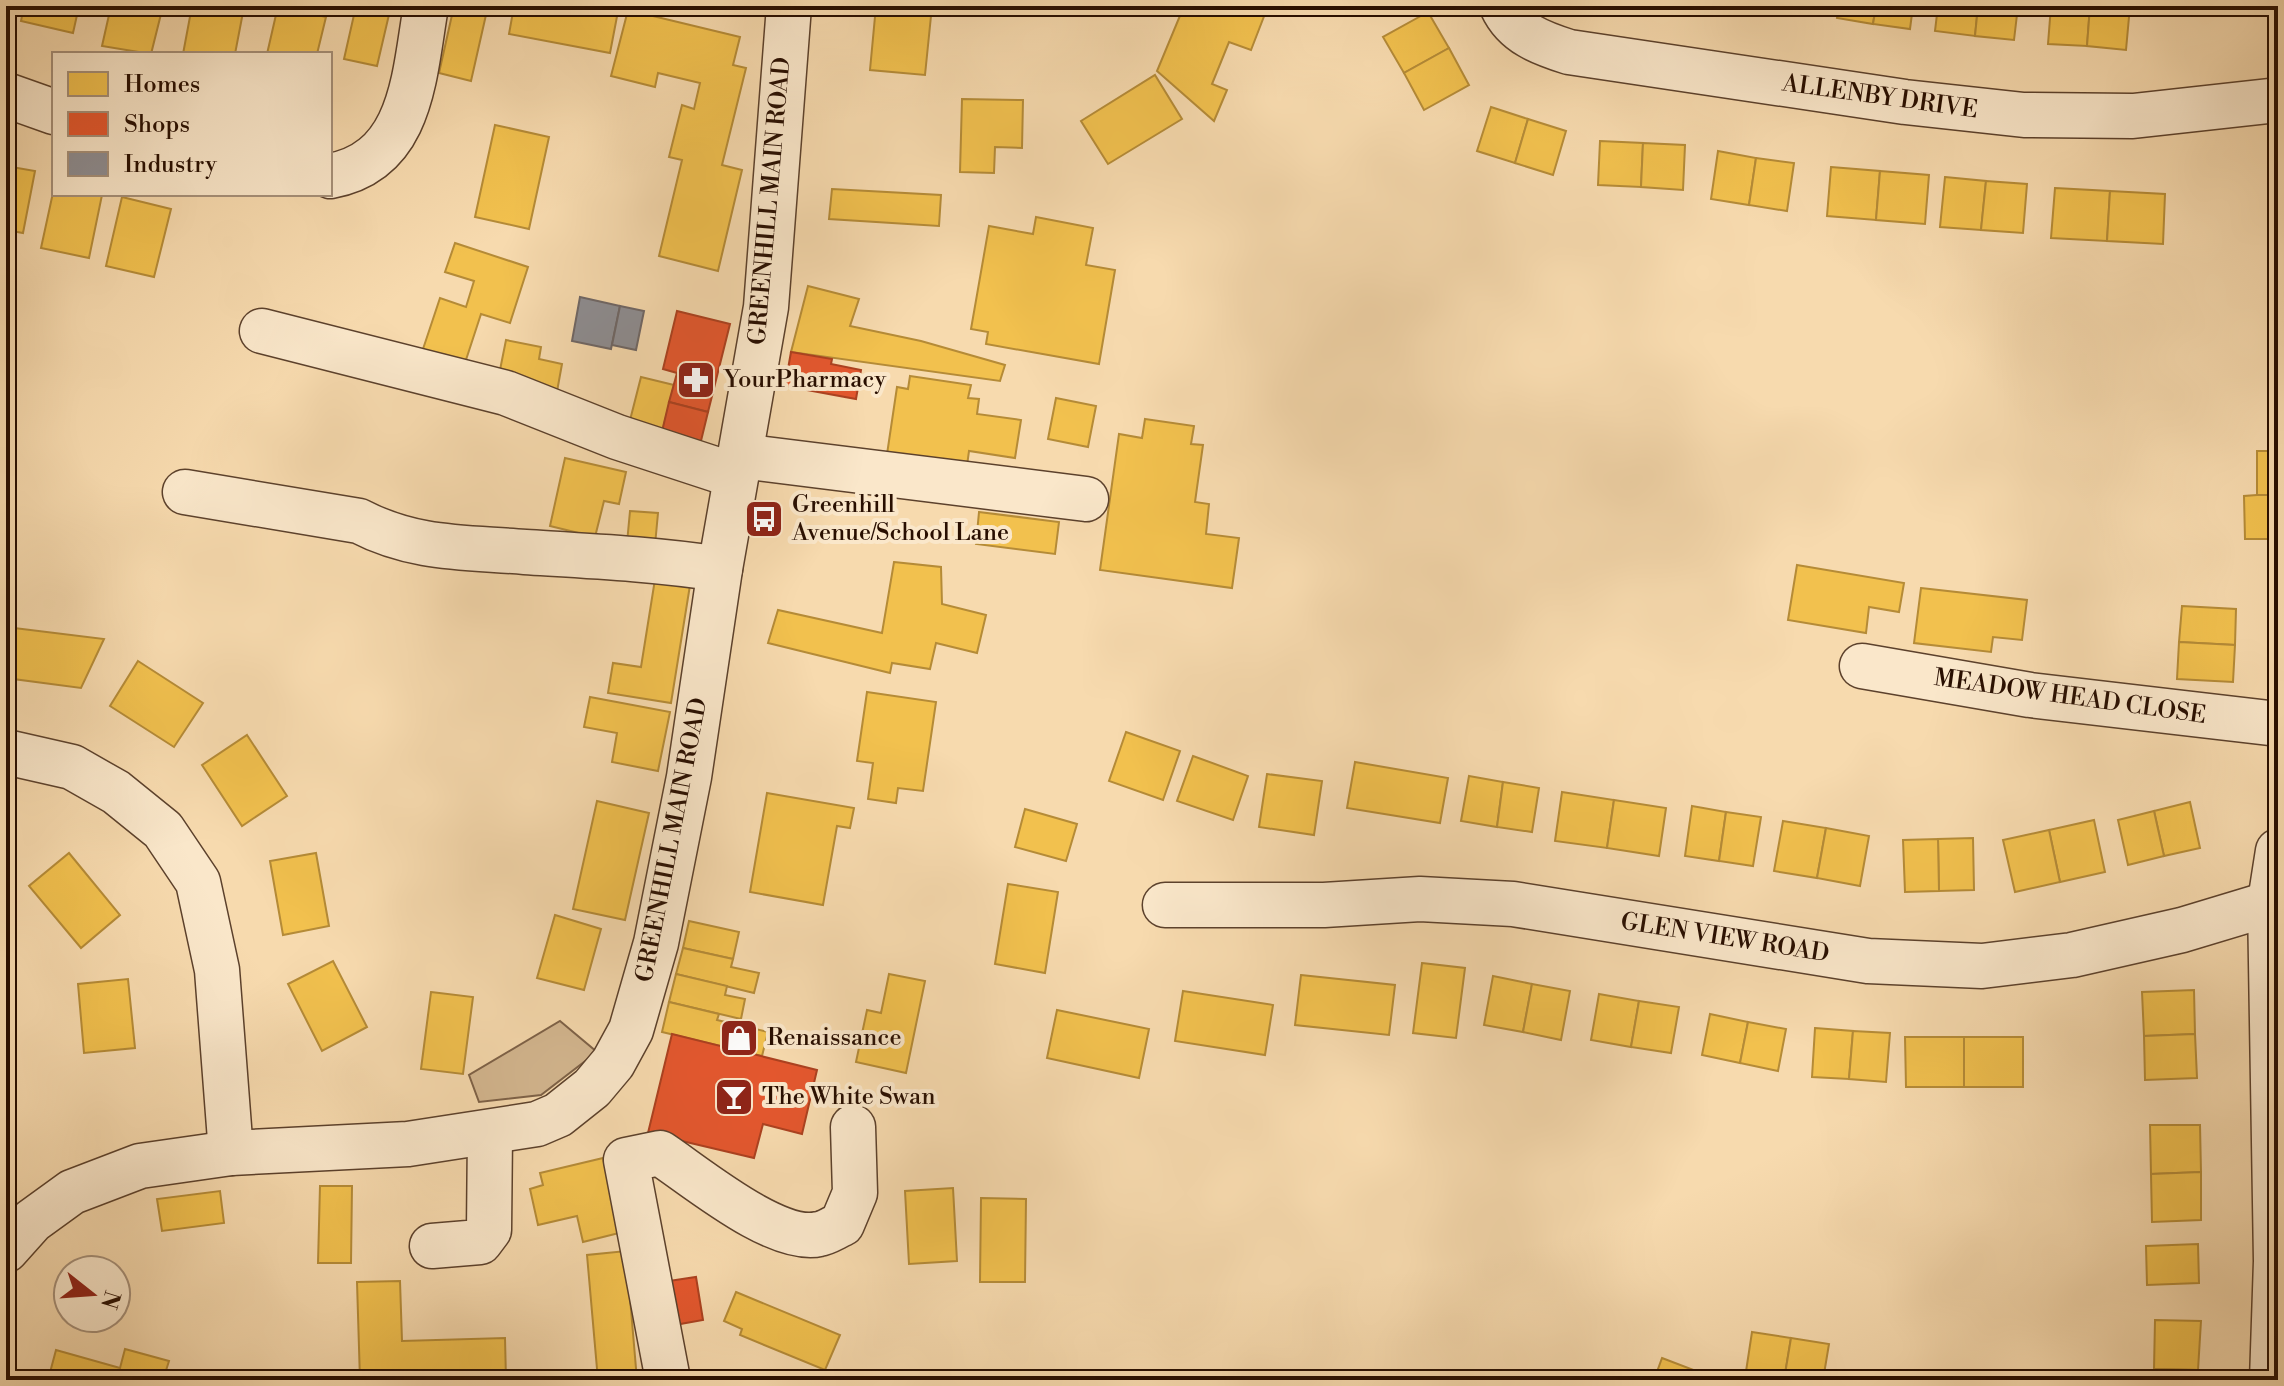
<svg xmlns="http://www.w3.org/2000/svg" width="2284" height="1386" font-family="'Libre Bodoni',serif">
<rect width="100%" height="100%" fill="#f7daae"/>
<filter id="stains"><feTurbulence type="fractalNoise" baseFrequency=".0025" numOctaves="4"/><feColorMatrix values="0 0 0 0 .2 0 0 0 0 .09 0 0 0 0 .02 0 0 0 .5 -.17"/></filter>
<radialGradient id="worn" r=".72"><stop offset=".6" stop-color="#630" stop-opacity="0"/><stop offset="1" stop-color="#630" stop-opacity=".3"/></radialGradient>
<path fill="#d4b790" stroke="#7e6248" stroke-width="2" d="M560,1021L597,1052L541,1095L479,1102L469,1075Z"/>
<g fill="#f2c14e" stroke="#b58b37" stroke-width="2">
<path d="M24,6H79L73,33L21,21Z"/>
<path d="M111,6H163L151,54L102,46Z"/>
<path d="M192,6L244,7L235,54H183Z"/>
<path d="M278,6L326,17L317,54H267Z"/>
<path d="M356,6H391L377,66L344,59Z"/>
<path d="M454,6H488L471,81L439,73Z"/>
<path d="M514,6H619L610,53L509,34Z"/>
<path d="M876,6H932L925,75L870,70Z"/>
<path d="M1184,6H1268L1251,50L1229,42L1212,84L1227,90L1214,121L1157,71Z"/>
<path d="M1762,6H1801L1799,14Z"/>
<path d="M1839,6H1876L1873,24L1837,18Z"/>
<path d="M1876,6H1913L1910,29L1873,24Z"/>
<path d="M1938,6H1978L1975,36L1935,31Z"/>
<path d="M1978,6H2018L2014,40L1975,36Z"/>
<path d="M2051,6H2090L2087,46L2048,44Z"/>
<path d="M2090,6H2130L2126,50L2087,46Z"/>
<path d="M628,10L740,37L733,65L746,68L722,165L742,170L718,271L659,256L682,160L669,157L682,105L694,109L700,83L658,73L655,87L611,76Z"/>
<path d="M1428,12L1449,48L1404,73L1383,37Z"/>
<path d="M1449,48L1469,85L1424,110L1404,73Z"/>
<path d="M1155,75L1182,119L1108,164L1081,121Z"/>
<path d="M962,99L1023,100L1022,148L995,147L994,173L960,172Z"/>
<path d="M1491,107L1528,119L1515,163L1477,151Z"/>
<path d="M1528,119L1566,131L1553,175L1515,163Z"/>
<path d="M495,125L549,137L529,229L475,217Z"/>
<path d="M1600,141L1643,143L1641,187L1598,185Z"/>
<path d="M1643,143L1685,145L1683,190L1641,187Z"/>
<path d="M1718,151L1756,158L1749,205L1711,199Z"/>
<path d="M1756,158L1794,163L1787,211L1749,205Z"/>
<path d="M6,166L35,171L23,233L6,230Z"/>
<path d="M1831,167L1880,171L1876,220L1827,216Z"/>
<path d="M1880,171L1929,175L1925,224L1876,220Z"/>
<path d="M1945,177L1986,181L1981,230L1940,227Z"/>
<path d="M1986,181L2027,184L2023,233L1981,230Z"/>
<path d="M54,188V194L102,195L89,258L41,248Z"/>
<path d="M2055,188L2110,191L2107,241L2051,238Z"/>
<path d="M832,189L941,195L939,226L829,219Z"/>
<path d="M2110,191L2165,194L2163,244L2107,241Z"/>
<path d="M122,197L171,209L154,277L106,266Z"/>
<path d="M1036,217L1093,228L1086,265L1115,270L1099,364L986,344L988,332L971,329L989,226L1033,234Z"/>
<path d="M455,243L528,267L510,323L481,314L463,369L421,355L440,298L466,307L474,281L445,272Z"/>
<path d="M808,286L859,299L850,326L921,341L1005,365L1000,381L791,352Z"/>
<path d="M506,340L541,347L539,359L562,364L556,397L497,385Z"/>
<rect x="2275" y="361" width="3" height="30"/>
<path d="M910,376L971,385L968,398L979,399L977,414L1021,420L1015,458L969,451L966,473L886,461L897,387L908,389Z"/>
<path d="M641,377L674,385L660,440L627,432Z"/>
<rect x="2275" y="391" width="3" height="31"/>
<path d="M1056,398L1096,406L1088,447L1048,439Z"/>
<path d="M1145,419L1194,426L1191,444L1203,445L1195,502L1209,504L1206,534L1239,538L1232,588L1100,570L1119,434L1142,438Z"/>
<rect x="2257" y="451" width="21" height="44"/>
<path d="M565,458L626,472L619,504L604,501L595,537L550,526Z"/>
<path d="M2257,495H2278V539H2245L2244,496Z"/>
<path d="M630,511L658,513L655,545L627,543Z"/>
<path d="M979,512L1059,522L1055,554L976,544Z"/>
<path d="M894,562L941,567L942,604L986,615L977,653L936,643L930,669L892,663L890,673L768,643L778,610L882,633Z"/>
<path d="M1797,565L1904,583L1899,612L1869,607L1866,633L1788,620Z"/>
<path d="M656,573L691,579L671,703L608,693L613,663L641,667Z"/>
<path d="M1921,588L2027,600L2022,640L1993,637L1991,652L1914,643Z"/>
<path d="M2182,606L2236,609L2235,645L2179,642Z"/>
<path d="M6,627L104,639L81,688L6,678Z"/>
<path d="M2179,642L2235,645L2233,682L2177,679Z"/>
<path d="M138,661L203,703L174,747L110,706Z"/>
<path d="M867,692L936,702L923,791L898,788L896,803L868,799L873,763L857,761Z"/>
<path d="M590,697L670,712L658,771L612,762L617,733L584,727Z"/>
<path d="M1126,732L1180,751L1163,800L1109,781Z"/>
<path d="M247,735L287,796L242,826L202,765Z"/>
<path d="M1193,756L1248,776L1233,820L1177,801Z"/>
<path d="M1355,762L1448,778L1440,823L1347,808Z"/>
<path d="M1267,774L1322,781L1314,835L1259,827Z"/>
<path d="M1469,776L1503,782L1497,827L1461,821Z"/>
<path d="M1503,782L1539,788L1532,832L1497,827Z"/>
<path d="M1562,792L1614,800L1607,848L1555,841Z"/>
<path d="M767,793L854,808L850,828L837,826L823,905L750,892Z"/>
<path d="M1614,800L1666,808L1659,856L1607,848Z"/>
<path d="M597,801L649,813L625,920L573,909Z"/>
<path d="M2190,802L2200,848L2164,856L2154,811Z"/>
<path d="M1692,806L1726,812L1719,861L1685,856Z"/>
<path d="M1025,809L1077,824L1066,861L1015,847Z"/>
<path d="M2154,811L2164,856L2128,865L2118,820Z"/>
<path d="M1726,812L1761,817L1753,866L1719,861Z"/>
<path d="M2094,820L2105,872L2060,882L2049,830Z"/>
<path d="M1783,821L1826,828L1817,878L1774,871Z"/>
<path d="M1826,828L1869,836L1860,886L1817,878Z"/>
<path d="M2049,830L2060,882L2015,892L2003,840Z"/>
<path d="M1973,838L1974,890L1939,891L1938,839Z"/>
<path d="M1938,839L1939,891L1905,892L1903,840Z"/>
<path d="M69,853L120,915L81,948L29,886Z"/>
<path d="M316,853L329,926L283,935L270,861Z"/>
<path d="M1008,884L1058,892L1045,973L995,964Z"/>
<path d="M555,915L601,929L584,990L537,978Z"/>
<path d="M689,921L739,932L733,959L683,948Z"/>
<path d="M683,948L733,959L731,967L759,973L754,993L676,974Z"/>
<path d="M333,961L367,1027L322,1051L288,984Z"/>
<path d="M1422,963L1465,968L1456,1038L1413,1033Z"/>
<path d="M676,974L727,986L725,995L745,999L741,1019L669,1002Z"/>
<path d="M889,974L925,981L906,1073L856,1062L867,1010L881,1013Z"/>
<path d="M1301,975L1395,985L1389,1035L1295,1025Z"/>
<path d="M1493,976L1532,984L1523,1032L1484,1025Z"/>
<path d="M128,979L135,1048L84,1053L78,984Z"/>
<path d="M1532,984L1570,991L1561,1040L1523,1032Z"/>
<path d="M2194,990L2195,1034L2144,1036L2142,992Z"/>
<path d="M1183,991L1273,1005L1265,1055L1175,1041Z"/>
<path d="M431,992L473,997L463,1074L421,1069Z"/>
<path d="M1599,994L1639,1001L1631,1047L1591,1040Z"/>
<path d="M1639,1001L1679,1007L1671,1053L1631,1047Z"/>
<path d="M669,1002L719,1014L717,1020L768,1032L762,1056L662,1032Z"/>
<path d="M1057,1010L1149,1029L1139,1078L1047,1058Z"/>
<path d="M1710,1014L1748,1022L1740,1063L1702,1055Z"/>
<path d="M1748,1022L1786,1029L1778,1071L1740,1063Z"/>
<path d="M1815,1028L1853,1031L1849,1079L1812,1077Z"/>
<path d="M1853,1031L1890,1033L1886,1082L1849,1079Z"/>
<path d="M2195,1034L2197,1078L2145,1080L2144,1036Z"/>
<path d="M1905,1037H1964V1087H1906Z"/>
<rect x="1964" y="1037" width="59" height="50"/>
<path d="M2150,1125H2200L2201,1172L2151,1174Z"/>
<path d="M603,1158L619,1233L583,1242L577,1216L538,1225L530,1189L543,1185L540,1173Z"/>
<path d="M2201,1172V1220L2152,1222L2151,1174Z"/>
<path d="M320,1186H352L351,1263H318Z"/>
<path d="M953,1188L957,1261L909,1264L905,1191Z"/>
<path d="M220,1191L224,1223L162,1231L157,1199Z"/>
<path d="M981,1198L1026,1199L1025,1282H980Z"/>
<path d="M2198,1244L2199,1283L2147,1285L2146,1246Z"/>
<path d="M626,1251L637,1380H598L587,1255Z"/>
<path d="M400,1281L402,1341L505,1338L506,1380H360L357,1282Z"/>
<path d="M736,1292L840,1335L825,1370L740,1335L742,1329L724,1321Z"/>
<path d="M2155,1320L2201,1321L2198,1370L2154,1369Z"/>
<path d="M1752,1332L1791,1338L1784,1380L1745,1378Z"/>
<path d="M1791,1338L1829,1344L1823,1380H1784Z"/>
<path d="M125,1349L169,1361L163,1380H48L56,1350L120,1368Z"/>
<path d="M1662,1358L1712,1377L1711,1380H1654Z"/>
<path d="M2154,1369L2198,1370V1380H2153Z"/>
</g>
<g fill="#e4572e" stroke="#ac4120" stroke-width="2">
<path d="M677,311L730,324L708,412L669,402L677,373L663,369Z"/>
<path d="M791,352L832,359L831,364L861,370L856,399L785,386Z"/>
<path d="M669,402L708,412L699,449L660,440Z"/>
<path d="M672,1034L817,1070L802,1134L763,1124L754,1158L648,1133Z"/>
<path d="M696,1277L703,1320L669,1326L662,1282Z"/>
</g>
<g fill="#8d8d92" stroke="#6f6766" stroke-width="2">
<path d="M580,297L620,306L611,349L572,341Z"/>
<path d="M620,306L644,311L636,350L612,345Z"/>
</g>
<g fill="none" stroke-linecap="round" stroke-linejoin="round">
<g stroke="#5c412c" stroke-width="47">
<g id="minor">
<path d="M1502,6C1515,34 1541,43 1569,52L1905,102L2024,115L2133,116L2278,100"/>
<path d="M6,95L54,112"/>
<path d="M330,176C413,161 414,75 426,6"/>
<path d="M262,331L506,393L617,437L736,476"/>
<path d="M741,456L1086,499"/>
<path d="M185,492L359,521C415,550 464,547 525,552C590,556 655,559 720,569"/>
<path d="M1862,666L2030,695L2278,724"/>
<path d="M6,752L72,767L116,792L163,830L198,882L217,970L231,1153"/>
<path d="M1165,905H1324L1420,899L1513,904L1868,961L1982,966L2072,955L2182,930L2278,901"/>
<path d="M432,1246L480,1242L489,1230L490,1133"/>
<path d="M6,1250L32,1221L72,1192L140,1166L231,1153L408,1144L537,1124L558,1115L592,1088L613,1063L631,1030L656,943L689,777L720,569L766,307L789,6"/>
<path d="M668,1380L626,1160L660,1153C695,1176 776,1244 819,1234C826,1233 835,1227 842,1224L855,1193L853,1127"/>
<path d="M2272,1380L2276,1261L2270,902L2278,851"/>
</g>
</g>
<use href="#minor" stroke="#fae7ca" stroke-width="44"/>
</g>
<defs>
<g id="pharmacy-square" transform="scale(2)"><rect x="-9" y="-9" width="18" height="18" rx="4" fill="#8f2418" stroke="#fae7ca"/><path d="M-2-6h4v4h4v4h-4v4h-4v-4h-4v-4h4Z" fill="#fff"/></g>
<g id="bus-square" transform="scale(2)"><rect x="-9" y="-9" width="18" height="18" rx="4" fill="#8f2418" stroke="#fae7ca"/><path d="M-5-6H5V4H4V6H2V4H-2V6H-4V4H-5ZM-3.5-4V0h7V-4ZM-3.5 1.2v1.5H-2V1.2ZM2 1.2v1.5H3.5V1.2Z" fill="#fff"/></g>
<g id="shop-square" transform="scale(2)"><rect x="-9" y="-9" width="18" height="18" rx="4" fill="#8f2418" stroke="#fae7ca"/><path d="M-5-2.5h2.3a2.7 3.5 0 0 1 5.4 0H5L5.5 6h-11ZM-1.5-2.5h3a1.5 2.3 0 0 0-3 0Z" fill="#fff"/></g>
<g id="bar-square" transform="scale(2)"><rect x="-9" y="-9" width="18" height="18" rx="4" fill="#8f2418" stroke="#fae7ca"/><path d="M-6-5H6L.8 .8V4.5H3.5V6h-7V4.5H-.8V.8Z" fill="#fff"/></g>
</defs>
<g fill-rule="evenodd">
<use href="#pharmacy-square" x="696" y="380"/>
<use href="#bus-square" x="764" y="519"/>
<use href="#shop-square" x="739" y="1038"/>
<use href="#bar-square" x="734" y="1097"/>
</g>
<g text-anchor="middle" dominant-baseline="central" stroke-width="8" stroke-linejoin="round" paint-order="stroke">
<g font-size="24" fill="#280e00" stroke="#fae7ca">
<text transform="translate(1880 97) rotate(8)">ALLENBY DRIVE</text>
<text transform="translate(770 201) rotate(-85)">GREENHILL MAIN ROAD</text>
<text transform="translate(2070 697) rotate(8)">MEADOW HEAD CLOSE</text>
<text transform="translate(672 840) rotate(-79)">GREENHILL MAIN ROAD</text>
<text transform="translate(1725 938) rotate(9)">GLEN VIEW ROAD</text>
</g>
<g font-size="24" fill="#280e00" stroke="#fae7ca" text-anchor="start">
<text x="724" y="380">YourPharmacy</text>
<text x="792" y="505">Greenhill<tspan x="792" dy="28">Avenue/School Lane</tspan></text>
<text x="767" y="1038">Renaissance</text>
<text x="762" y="1097">The White Swan</text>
</g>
</g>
<rect width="2284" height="1386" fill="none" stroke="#f7daae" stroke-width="32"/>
<rect x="8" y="8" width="2268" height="1370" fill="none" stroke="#280e00" stroke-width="4"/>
<rect x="16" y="16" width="2252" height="1354" fill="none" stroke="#280e00" stroke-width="2"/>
<rect x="52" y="52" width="280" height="144" fill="#fae7ca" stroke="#a69079" stroke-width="2"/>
<rect x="68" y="72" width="40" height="24" fill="#f2c14e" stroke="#a69079" stroke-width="2"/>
<text x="124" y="92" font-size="24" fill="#280e00">Homes</text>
<rect x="68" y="112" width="40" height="24" fill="#e4572e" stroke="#a69079" stroke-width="2"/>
<text x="124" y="132" font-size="24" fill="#280e00">Shops</text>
<rect x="68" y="152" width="40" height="24" fill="#8d8d92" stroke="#a69079" stroke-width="2"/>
<text x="124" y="172" font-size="24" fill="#280e00">Industry</text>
<g transform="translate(92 1294) rotate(107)"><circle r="38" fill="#fae7ca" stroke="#a69079" stroke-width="2"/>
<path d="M0-6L14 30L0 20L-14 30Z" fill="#8f2418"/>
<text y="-12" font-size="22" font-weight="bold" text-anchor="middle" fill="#280e00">N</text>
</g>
<rect width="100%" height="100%" filter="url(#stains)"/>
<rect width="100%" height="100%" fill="url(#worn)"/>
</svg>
